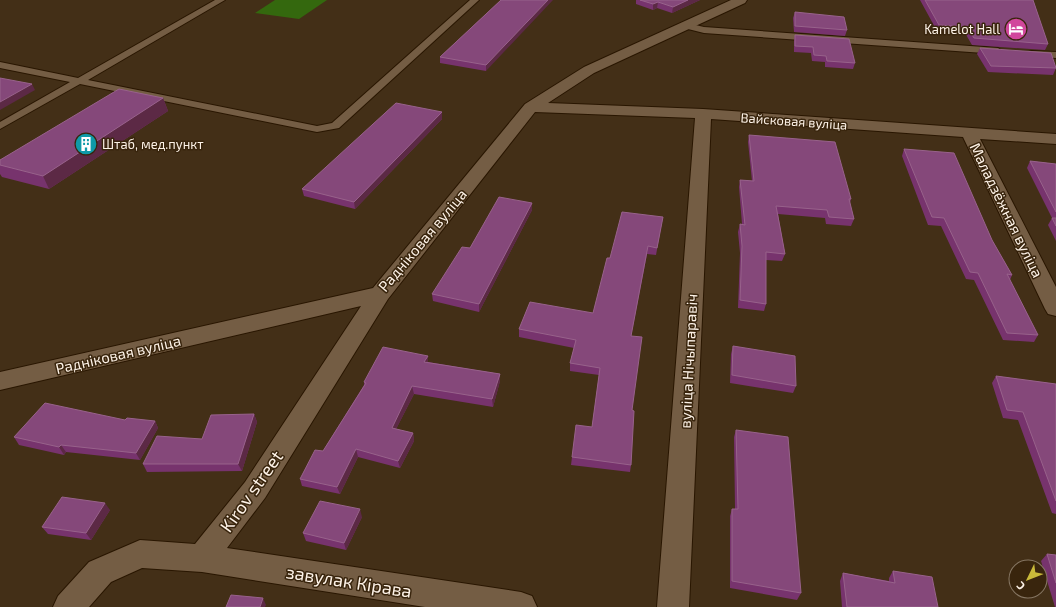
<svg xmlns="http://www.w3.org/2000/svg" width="1056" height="607" font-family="'Exo 2',sans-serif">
<rect width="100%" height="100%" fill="#432f17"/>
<path fill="#34680e" d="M275,0H327L299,19L255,13Z"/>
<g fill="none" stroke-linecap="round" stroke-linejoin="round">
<g stroke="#291601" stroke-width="2">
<g id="service">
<path d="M215,0H225L88,80L317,126L332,123L470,0H479L339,128L317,132L80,84L0,129V122L70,82L0,68V62L78,78Z"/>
<path d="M687,23L704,27L998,48L1002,51L998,54L704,33L684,28V24Z"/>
<path d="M1032,51L1056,52V58L1029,56V52Z"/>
</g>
</g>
<g stroke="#291601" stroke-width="2">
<path id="minor" d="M731,0H747L745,3L594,73L548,103L703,109L1056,134V144L980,139L1056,287V316L1048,314L1045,309L963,137L711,119L689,607H657L695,118L535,112L388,299L265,498L227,548L521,592L532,596L537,607H425L202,572L142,568L111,582L89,607H53L58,596L89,562L140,540L195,544L245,482L361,306L0,390V372L373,288L525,104L584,67Z"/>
</g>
<use href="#service" fill="#745d44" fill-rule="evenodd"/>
<use href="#minor" fill="#745d44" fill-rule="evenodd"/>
</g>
<g fill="#77336d">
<path d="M501,0L486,71L440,63V57Z"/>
<path d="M636,0H700L672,13L657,8L653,10L636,4Z"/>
<path d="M920,0H1033L1048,44L1045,50L972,45L965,33L937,31Z"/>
<path d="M795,12L847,30L845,36L794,32L793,18Z"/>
<path d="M795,35L855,63L853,69L825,67V62L812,61L811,53L794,52V41Z"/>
<path d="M980,48L1056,68L1053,75L988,72L977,54Z"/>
<path d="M163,98L168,111L49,189L2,177L0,174V160Z"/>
<path d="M442,112V119L355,209L304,196L302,189Z"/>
<path d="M749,135L851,199L850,203L854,219L851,226L826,224L825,218L778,214L785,254L782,261L766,260V304L764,311L738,308L740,253L738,232L740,224H742L739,187L740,180L752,181L748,142Z"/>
<path d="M904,149L992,240L1012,275L1010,280L1038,335L1034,342L1003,340L974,280L966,279L941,226L928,225L902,156Z"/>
<path d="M1030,161L1056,164V241L1048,225L1052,218L1027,168Z"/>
<path d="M532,203V210L479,312L433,301L432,294L470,248Z"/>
<path d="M663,217L656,255L647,254L631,336L632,410L631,465L630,472L571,465L572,457L592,427L599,375L570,371V363L574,348L519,337V329L593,313L610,258Z"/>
<path d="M733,346L796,386L793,393L730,383L731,354Z"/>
<path d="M428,356V362L500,374V381L493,407L414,394L396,429L413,433L414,441L400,468L358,457L340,494L302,486L300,479L323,451L364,385V382Z"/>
<path d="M996,376L1056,384V514L1052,513L1018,420L1003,418L992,383Z"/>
<path d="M254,414L257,422L242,471L147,472L143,464L202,439Z"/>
<path d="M125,420L155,421L158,428L140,460L66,452L64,455L19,445L14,437Z"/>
<path d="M736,430L801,593L797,600L730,588V516L732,509H735L734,437Z"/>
<path d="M110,510L91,540L48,534L42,527Z"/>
<path d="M362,517L346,550L306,541L303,533Z"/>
<path d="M1047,554L1056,555V607H1055L1041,561Z"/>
<path d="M893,571L938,607H842L840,581L843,573L889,581V578Z"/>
</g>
<g fill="#5c2945">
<path d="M548,0H553L486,71V65Z"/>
<path d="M688,0H700L672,13L673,7Z"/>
<path d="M658,2L657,8L653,10V4Z"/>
<path d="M32,84L35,90L0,110V102Z"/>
<path d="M163,98L168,111L49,189L43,176Z"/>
<path d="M442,112V119L355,209L354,202Z"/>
<path d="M532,203V210L479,312V304Z"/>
<path d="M648,246L647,254L630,343L631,336Z"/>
<path d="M428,356V363L424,362Z"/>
<path d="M500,374V381L493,407L492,399Z"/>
<path d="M412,386L414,394L393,435L392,428Z"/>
<path d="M254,414L257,422L242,471L238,464Z"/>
<path d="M155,421L158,428L140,460L136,453Z"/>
<path d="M413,433L414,441L400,468L398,461Z"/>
<path d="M61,445L66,452L64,455L59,447Z"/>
<path d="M356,449L358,457L340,494L337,487Z"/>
<path d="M105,503L110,510L91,540L86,533Z"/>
<path d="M360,509L362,517L346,550L344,543Z"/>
<path d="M263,598L266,605L265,607H260Z"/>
</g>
<g fill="#85487a" stroke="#98628b">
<path d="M501,0H548L486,65L440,57Z"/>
<path d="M640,0H688L673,7L658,2L653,4Z"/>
<path d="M925,0H1033L1048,44L974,38L967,27L939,25Z"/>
<path d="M795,12L844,17L847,30L795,26Z"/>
<path d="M795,35L849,39L855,63L827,61L826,56L814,55L813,47L795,46Z"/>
<path d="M980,48L1051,53L1056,68L991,66Z"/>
<path d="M0,78L32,84L0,102Z"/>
<path d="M119,89L163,98L43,176L0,165V160Z"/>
<path d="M396,103L442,112L354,202L302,189Z"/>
<path d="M749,135L835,142L851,199H849L854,219L829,217L827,210L776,206L785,254L766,252V304L740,300L742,246L740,224L745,225L740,180L754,181Z"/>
<path d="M904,149L954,153L992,240L1012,275L1007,274L1038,335L1007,333L978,273L970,272L944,218L932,217Z"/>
<path d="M1030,161L1056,164V212Z"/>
<path d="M499,197L532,203L479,304L432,294L462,247L470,248Z"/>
<path d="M622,212L663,217L657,248L648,246L631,336L642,337L632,410L634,411L631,465L572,457L576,425L592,427L600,368L570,363L576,340L519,329L530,302L593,313L607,258H610Z"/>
<path d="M1052,218H1056V226Z"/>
<path d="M733,346L795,356L796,386L732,375Z"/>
<path d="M383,347L428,356L424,362L500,374L492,399L412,386L392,428L413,433L398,461L356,449L337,487L300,479L315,450L323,451L366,383L364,382Z"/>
<path d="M996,376L1056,384V501L1023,412L1007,410Z"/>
<path d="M45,403L125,420L127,418L155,421L136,453L61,445L59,447L14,437Z"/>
<path d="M254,414L238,464H143L157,436L202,439L211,415Z"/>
<path d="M736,430L788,437L801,593L732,581V509H738Z"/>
<path d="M62,497L105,503L86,533L42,527Z"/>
<path d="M320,501L360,509L344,543L303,533Z"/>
<path d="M1047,554L1056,555V583Z"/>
<path d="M893,571L932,577L938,607H847L843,573L895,583Z"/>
<path d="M231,595L263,598L260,607H226Z"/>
</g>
<defs>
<g id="hotel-disc" transform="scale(1.15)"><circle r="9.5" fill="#d1479c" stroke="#39250d"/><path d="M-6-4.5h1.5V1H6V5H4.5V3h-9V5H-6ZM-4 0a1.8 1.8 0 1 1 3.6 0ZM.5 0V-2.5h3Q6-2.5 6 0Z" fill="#fff"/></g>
<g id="building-disc" transform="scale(1.15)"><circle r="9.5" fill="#0f9aa8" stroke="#39250d"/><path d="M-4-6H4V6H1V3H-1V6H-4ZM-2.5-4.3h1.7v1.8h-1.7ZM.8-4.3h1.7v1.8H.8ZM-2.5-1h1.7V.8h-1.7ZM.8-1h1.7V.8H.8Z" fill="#fff"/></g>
</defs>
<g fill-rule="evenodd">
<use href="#hotel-disc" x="1016" y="29"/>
<use href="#building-disc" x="86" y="144"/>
</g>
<g text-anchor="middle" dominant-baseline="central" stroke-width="3" stroke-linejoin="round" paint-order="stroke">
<g font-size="13" fill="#fdf2e7" stroke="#39250d" text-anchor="end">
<text x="1000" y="29">Kamelot Hall</text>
<text x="102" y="144" text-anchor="start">Штаб, мeд.пункт</text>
</g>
<g font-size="13" fill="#fdf2e7" stroke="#39250d">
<text transform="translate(794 121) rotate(4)">Вайсковая вуліца</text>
</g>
<g font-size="15" fill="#fdf2e7" stroke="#39250d">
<text transform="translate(1007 210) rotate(64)">Маладзёжная вуліца</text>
<text transform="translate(422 240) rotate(-50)">Радніковая вуліца</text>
<text transform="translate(118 354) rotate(-13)">Радніковая вуліца</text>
<text transform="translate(688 361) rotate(-87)">вуліца Нічыпаравіч</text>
</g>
<g font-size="18" fill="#fdf2e7" stroke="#39250d">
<text transform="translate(251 491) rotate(-55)">Kirov street</text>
<text transform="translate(349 581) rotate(9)">завулак Кірава</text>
</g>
</g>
<g transform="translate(1028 579) rotate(227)"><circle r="19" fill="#39250d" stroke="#877764"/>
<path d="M0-3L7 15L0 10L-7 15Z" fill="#caba3a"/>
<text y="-6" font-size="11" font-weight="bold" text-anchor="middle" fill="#fdf2e7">С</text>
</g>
</svg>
